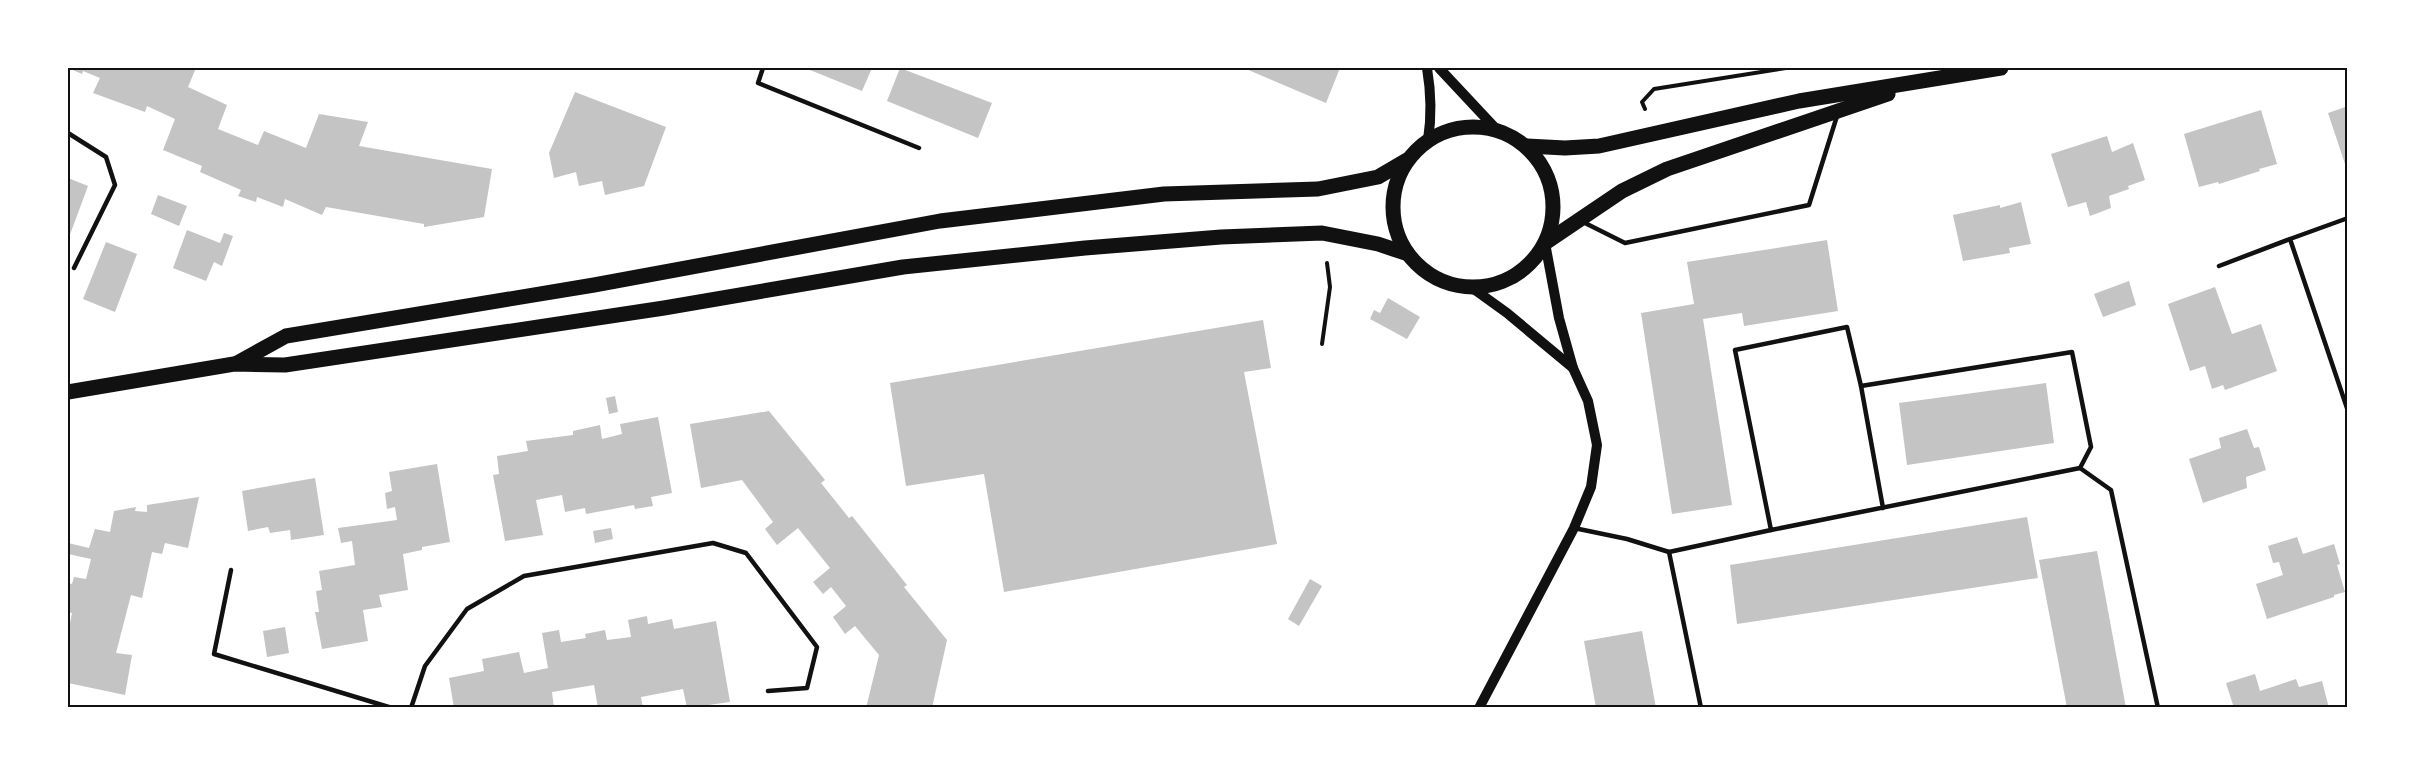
<svg xmlns="http://www.w3.org/2000/svg" width="2415" height="775" font-family="'DM Sans',sans-serif">
<rect width="100%" height="100%" fill="#fff"/>
<g fill="#c4c4c4">
<path d="M68,68H196L188,87L227,105L218,129L258,145L264,131L306,148L319,114L368,122L359,146L492,169L484,217L424,227V224L326,207L322,215L285,199L283,207L257,197L256,202L238,196L241,190L200,172L202,166L163,150L175,119L147,106L145,112L93,93L100,78L83,71L82,74Z"/>
<path d="M811,68H872L862,91L810,70Z"/>
<path d="M900,68L992,103L978,138L887,101Z"/>
<path d="M1247,68H1340L1326,103L1246,69Z"/>
<path d="M575,92L666,127L644,186L605,195L602,181L579,186L576,172L554,178L549,153Z"/>
<path d="M2348,106V170H2347L2328,113Z"/>
<path d="M2261,110L2277,164L2259,169L2260,171L2219,184L2218,182L2199,187L2184,134Z"/>
<path d="M2107,136L2112,152L2133,143L2145,180L2128,186L2129,189L2109,196L2111,208L2090,216L2086,202L2068,207L2051,154Z"/>
<path d="M68,178L88,186L68,240Z"/>
<path d="M158,195L187,206L179,226L151,214Z"/>
<path d="M2021,202L2031,244L2009,248L2010,253L1963,261L1953,215L2000,205V208Z"/>
<path d="M187,230L220,243L224,233L233,236L222,266L214,262L206,281L173,268Z"/>
<path d="M1827,240L1838,311L1744,326L1742,313L1703,319L1732,505L1672,514L1641,313L1694,304L1687,262Z"/>
<path d="M106,242L137,254L115,312L83,299Z"/>
<path d="M2129,281L2136,305L2103,317L2094,294Z"/>
<path d="M2215,287L2232,334L2261,324L2277,371L2225,390L2223,385L2212,389L2205,366L2190,371L2168,304Z"/>
<path d="M1388,298L1420,317L1407,339L1370,319L1374,310L1380,313Z"/>
<path d="M1263,320L1271,368L1244,372L1277,544L1004,592L984,474L906,486L890,383Z"/>
<path d="M2046,383L2054,443L1907,465L1899,403Z"/>
<path d="M615,396L618,412L609,414L606,398Z"/>
<path d="M769,411L825,480L821,483L849,518L852,516L907,585L904,587L947,640L932,708H866L879,655L855,626L845,634L833,617L846,606L831,587L823,594L813,582L830,568L798,528L777,545L765,529L773,522L742,480L701,488L690,424Z"/>
<path d="M658,417L672,493L651,497L653,506L635,509L634,505L586,514L585,508L565,512L562,495L536,500L543,535L505,541L493,475L499,474L497,456L528,451L526,441L573,435V431L600,425L602,439L622,434L620,424Z"/>
<path d="M2247,429L2254,448L2259,447L2266,470L2246,477L2247,488L2203,503L2189,459L2221,448L2219,438Z"/>
<path d="M437,464L450,542L422,547V550L403,554L408,590L379,595L382,607L363,610L368,641L322,649L315,612H319L316,591L322,590L319,571L355,565L352,541L341,543L338,528L397,520L395,507L387,509L385,493L392,491L389,472Z"/>
<path d="M315,478L324,535L291,540L290,530L270,533L268,527L248,531L242,491Z"/>
<path d="M199,497L188,548L165,543L162,554L152,552L142,598L131,595L116,653L132,655L125,695L68,683V633L72,613L68,612L69,597H68V583L72,584L74,577L86,579L91,559L68,554V543L89,548L95,529L110,532L114,511L136,507L135,511L147,512V505Z"/>
<path d="M2027,517L2038,578L1737,624L1730,565Z"/>
<path d="M611,528L613,539L595,543L593,531Z"/>
<path d="M2297,537L2303,554L2334,544L2340,564L2337,565L2345,592L2334,595V597L2267,619L2256,584L2283,575L2279,562L2273,563L2268,546Z"/>
<path d="M2097,551L2126,708H2067L2039,560Z"/>
<path d="M1310,579L1322,586L1299,626L1288,619Z"/>
<path d="M647,616L648,624L672,619L674,629L716,621L730,702L687,708L683,689L641,697L643,708H598L594,685L552,692L554,708H454L449,678L484,671L482,659L519,652L524,673L548,668L542,633L559,630L561,642L586,638L585,634L605,630L607,640L631,637L628,620Z"/>
<path d="M285,627L289,653L267,657L263,631Z"/>
<path d="M1642,631L1656,708H1596L1584,641Z"/>
<path d="M2255,674L2260,691L2296,679L2299,687L2322,681L2329,708H2234L2226,683Z"/>
</g>
<g fill="none" stroke-linecap="round" stroke-linejoin="round">
<g stroke="#111" stroke-width="4">
<path d="M1645,109L1642,102L1654,89L1786,68"/>
<path d="M1322,344L1330,287L1327,263"/>
</g>
<g stroke="#111" stroke-width="4.5">
<path d="M763,68L758,83L919,148"/>
<path d="M68,133L106,157L115,185L74,268"/>
<path d="M2348,218L2290,239L2348,411"/>
<path d="M1583,222L1625,243L1809,205L1837,116"/>
<path d="M2219,266L2290,239"/>
<path d="M1861,386L2072,352L2091,447L2080,468"/>
<path d="M1883,508L1861,386L1847,327L1735,350L1771,530L2080,468L2111,490L2158,708"/>
<path d="M1574,528L1627,539L1669,552L1701,708"/>
<path d="M1669,552L1771,530"/>
<path d="M231,570L214,654L392,708"/>
<path d="M411,708L425,666L467,609L524,576L713,543L746,553L817,647L807,688L768,691"/>
</g>
<g stroke="#111" stroke-width="10">
<path d="M1427,68C1431,92 1432,115 1428,140"/>
<path d="M1439,68L1497,130"/>
<path d="M1471,287L1507,313L1573,368"/>
<path d="M1479,708L1574,528L1591,487L1597,445L1588,401L1573,368L1559,318L1545,243"/>
</g>
<g stroke="#111" stroke-width="15">
<circle cx="1473" cy="207" r="80"/>
<path d="M1527,146L1565,148L1599,146L1799,101L2001,68"/>
<path d="M1545,243L1622,191L1667,169L1888,94"/>
<path d="M237,363L286,336L594,285L940,221L1164,194L1318,189L1378,177L1407,160"/>
<path d="M68,392L234,364L285,365L664,308L903,267L1085,248L1221,237L1322,233L1378,244L1408,254"/>
</g>
</g>
<rect width="2415" height="775" fill="none" stroke="#ffffff" stroke-width="138"/>
<rect x="69" y="69" width="2277" height="637" fill="none" stroke="#111" stroke-width="2"/>
</svg>
